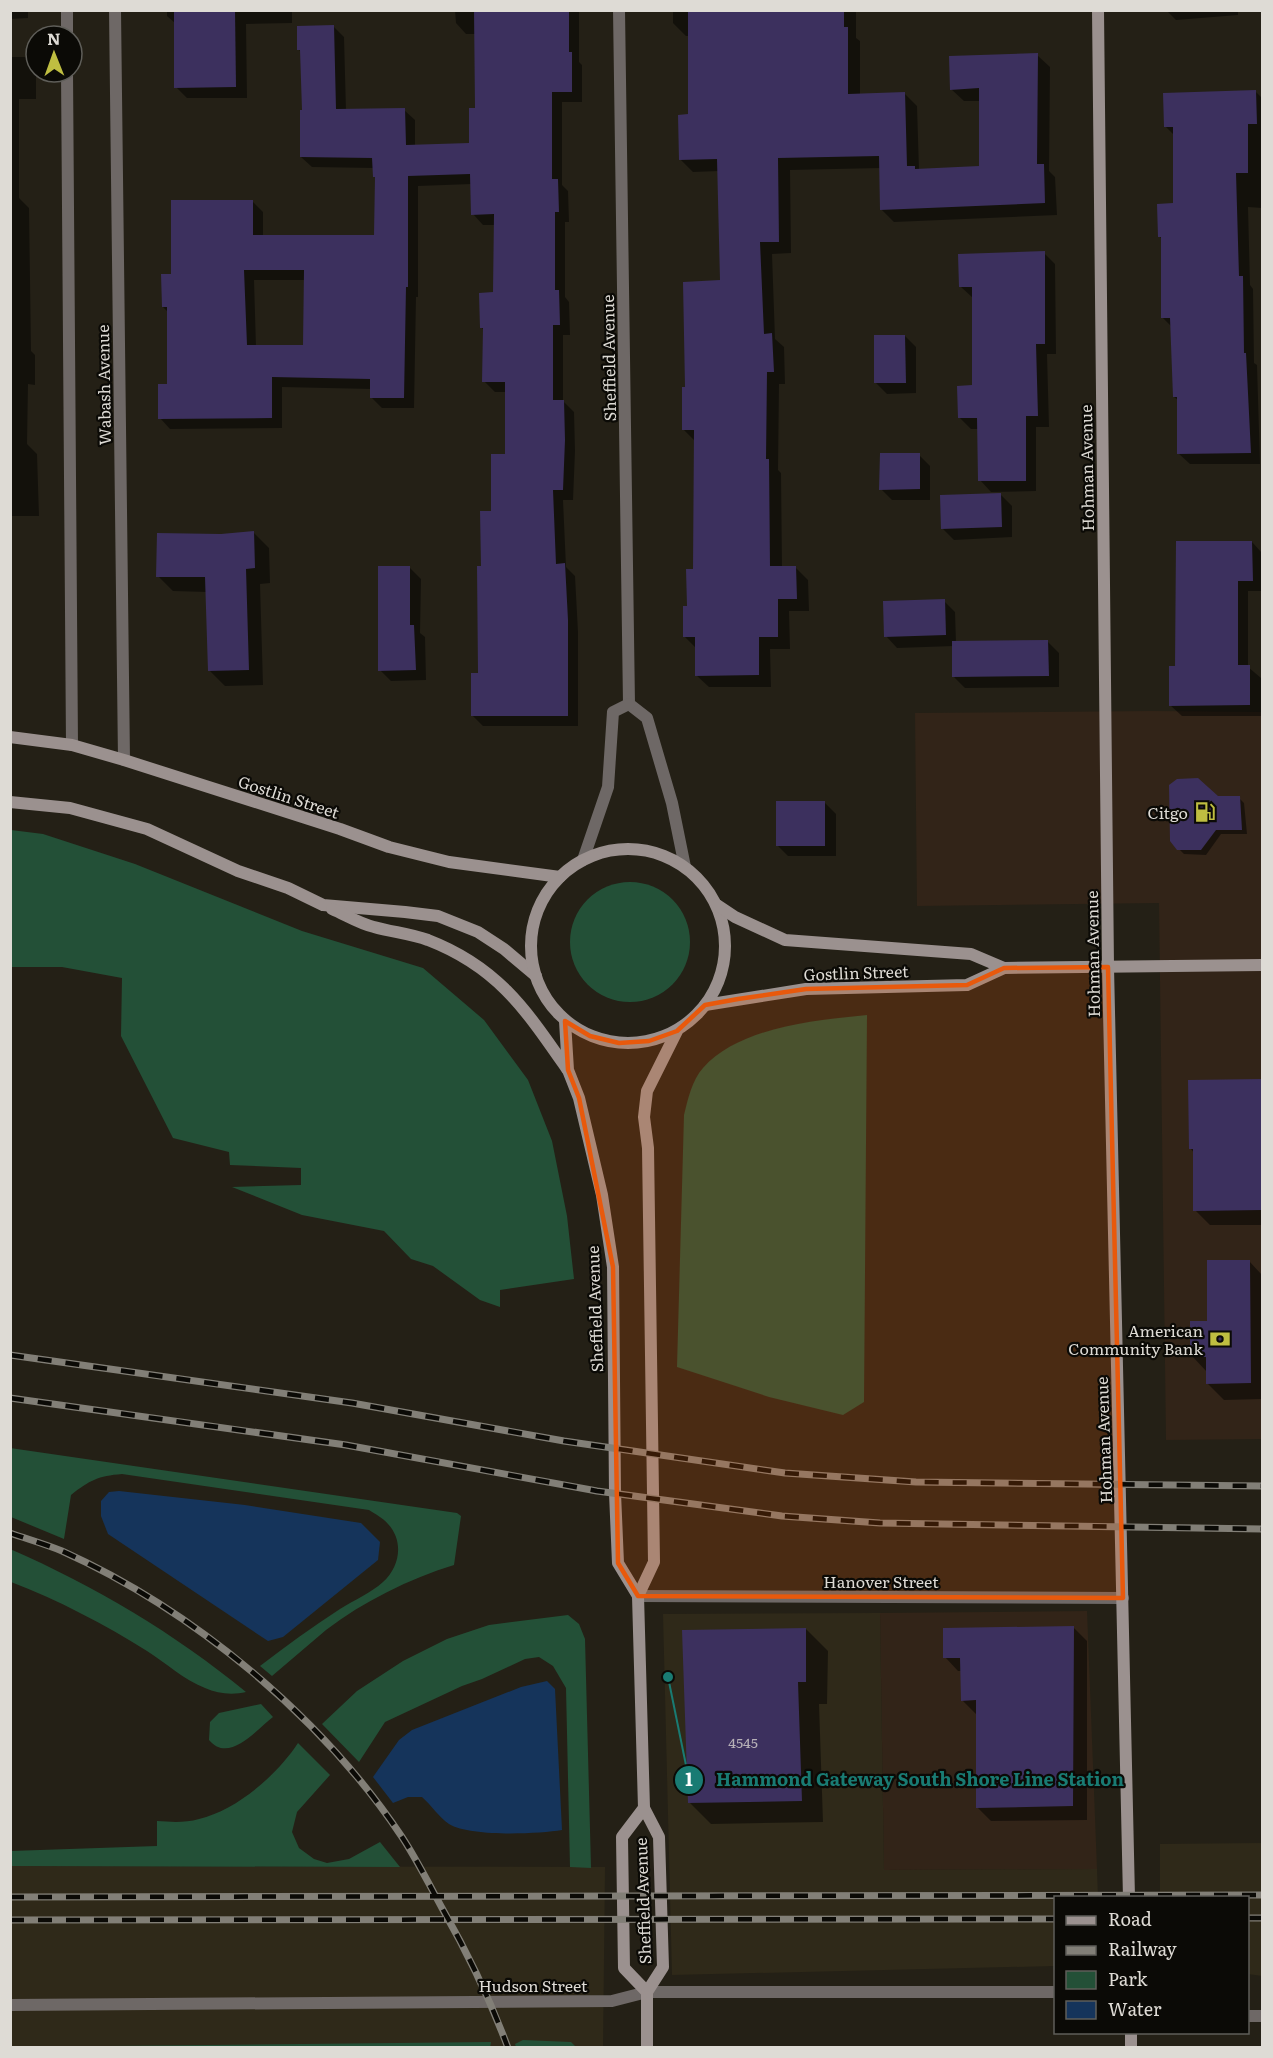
<svg xmlns="http://www.w3.org/2000/svg" width="1273" height="2058" font-family="Literata,serif">
<rect width="100%" height="100%" fill="#242016"/>
<g fill="#322418">
<path d="M1151,711L1262,712V1439L1166,1440L1159,903L917,906L915,713Z"/>
<path d="M1087,1611L1097,1869L884,1870L880,1613Z"/>
</g>
<g fill="#2f2919">
<path d="M880,1613L884,1870L1097,1869L1098,1897L1056,1898L1055,1966L672,1975L663,1614Z"/>
<path d="M1262,1843V1976L1248,1974V1898L1160,1897V1844Z"/>
<path d="M11,1866L605,1867L603,2047L11,2048Z"/>
</g>
<g fill="#235037">
<path d="M11,830L43,834L135,864L302,931L423,968L484,1020L528,1080L552,1141L567,1216L574,1279L500,1290V1307L480,1300L433,1266L411,1259L384,1231L302,1215L232,1187L301,1185V1168L230,1165L229,1152L173,1138L121,1036L122,978L62,967H11Z"/>
<circle cx="630" cy="942" r="60"/>
<path d="M867,1015L864,1402L843,1415L769,1397L677,1367L684,1115C688,1099 692,1080 703,1068C739,1027 816,1020 867,1015Z"/>
<path d="M10,1448L457,1513L461,1516L454,1565C409,1579 364,1601 326,1630C308,1645 290,1661 272,1676L260,1666C286,1646 312,1627 340,1609C354,1600 371,1593 383,1582C400,1567 404,1541 388,1524C383,1518 375,1514 369,1510L122,1474C98,1476 90,1480 71,1495L64,1539L11,1517Z"/>
<path d="M10,1549C95,1586 174,1633 246,1692C233,1695 218,1694 205,1688C184,1680 166,1663 147,1651C104,1624 58,1600 11,1582Z"/>
<path d="M568,1615L579,1624L585,1639L591,1868L570,1867L566,1688L553,1666L539,1657L525,1659L482,1679L462,1686L385,1722L359,1762L322,1724L357,1691L403,1661L447,1639L489,1625Z"/>
<path d="M261,1704L273,1717C256,1730 229,1764 209,1740L210,1722L219,1713Z"/>
<path d="M298,1743L330,1775L297,1812L292,1832L299,1848L314,1859L327,1863L349,1859L380,1842L400,1867L11,1866V1851L157,1846V1821C171,1822 185,1823 199,1819C237,1810 277,1775 298,1743Z"/>
<path d="M523,2040L571,2042L576,2047H516L515,2044Z"/>
<path d="M491,2042L490,2048L10,2047H11Z"/>
</g>
<g fill="#15345b">
<path d="M119,1491L245,1505L361,1523L380,1542L378,1560L283,1637L268,1641L108,1534L101,1516V1501L109,1492Z"/>
<path d="M547,1681L555,1689L562,1830C537,1834 470,1837 449,1824C439,1817 431,1805 422,1797H408L393,1803L373,1777L399,1740L412,1730L521,1687Z"/>
</g>
<g fill="#0007" fill-rule="evenodd">
<path d="M10,10H28V18L10,19Z"/>
<path d="M167,10H292V23L246,24L247,98H187L176,87L175,23L167,16Z"/>
<path d="M455,10H579V62L582,65V102H562V185L568,191L569,222H565V297L569,302L570,335H563V401L574,412L575,451L573,500H563L566,567L575,576L578,632V726H483L472,715L480,675L483,568L492,512L507,456L506,392H495L484,381V330L481,327L495,294V225H483L473,214L472,184L418,186V297H416L414,408H382L372,398L371,389L282,387V428L170,429L160,418L169,385L168,312L163,307L173,275L252,201L263,212V236H375L376,178L374,176V168L312,167L301,157L304,111L302,53L299,50L334,27L344,37L346,111L404,110L415,120V146L471,145L477,110L476,34H466L456,23ZM254,280H305V346L256,347Z"/>
<path d="M673,10H856V38L860,41V95L904,93L917,106L919,170L981,168V101H964L951,89L1037,55L1050,67L1049,171L1055,177L1057,215L894,222L881,209V168L790,170L791,253L772,254L775,339L784,347L785,384H779L778,470L781,473L782,568L795,567L808,580L809,611H789L790,649H770L771,687H709L696,675V648L685,637L694,570L695,441L684,430L687,389L721,281L719,171L693,172L680,159L690,116V36H686L673,23Z"/>
<path d="M1166,10H1238V15L1176,20Z"/>
<path d="M10,57H25L36,68V99H19V198L29,208L31,351L35,355V385L28,384L27,444L37,454L39,516H10Z"/>
<path d="M1255,91L1262,98V208L1248,207L1250,285L1253,289L1254,363L1257,365L1260,464H1190L1178,453V400L1174,397L1172,327L1162,317V239L1159,236L1174,205V135L1166,127Z"/>
<path d="M1044,253L1055,264L1056,354H1047L1049,427H1036V491L991,492L980,480L979,429H971L960,418L974,386L973,298L961,287Z"/>
<path d="M905,336L916,347V393L887,394L876,383Z"/>
<path d="M919,455L930,466V500H892L881,489Z"/>
<path d="M1000,494L1012,506V537L954,540L942,528Z"/>
<path d="M254,533L269,548L270,583L260,584L263,685L225,686L210,671L207,592L173,591L158,576L221,536Z"/>
<path d="M1252,542L1262,553V591H1248V667L1261,678V716H1182L1170,705L1176,667Z"/>
<path d="M410,568L421,579L420,633L425,637L426,680L391,681L380,670Z"/>
<path d="M944,601L955,612L956,643L1048,642L1059,653V687L965,688L954,677V646L897,648L886,636Z"/>
<path d="M1239,798L1244,803L1247,834H1221L1206,855L1184,854L1179,849Z"/>
<path d="M825,803L836,814V856H788L777,845Z"/>
<path d="M1262,1081V1225H1210L1195,1210L1194,1153L1191,1149Z"/>
<path d="M1249,1261L1262,1275V1399L1224,1400L1207,1383V1372L1192,1356Z"/>
<path d="M1073,1627L1087,1641V1820L991,1821L977,1807V1715L962,1700V1671H958L945,1657Z"/>
<path d="M806,1629L828,1651L827,1704H819L823,1822L711,1824L689,1802Z"/>
</g>
<g fill="#3c305e" fill-rule="evenodd">
<path d="M174,10H235L236,87L174,88Z"/>
<path d="M474,10H569V52H572V92H552V179H558L559,212H555V290H559L560,325H553V400H564L565,440L563,490H553L556,564L565,563L568,620V716H471V673H478L477,566H481L480,511H491V454H505V382H482L483,328H480L479,293L493,292L494,214L471,215L470,174L408,176V287H406L404,398H370V379L272,377V418L158,419V384H167V307H162L161,274H171V200H253V235H374L375,177H373L372,158L300,157V110H302L300,50H297V26L334,25L336,109L405,108L406,145L469,143V108H475ZM244,270H304L303,345H247Z"/>
<path d="M688,10H844V27H848V94L905,92L907,166H915V169L979,166V88L950,90L949,56L1038,53L1037,164H1044L1045,203L880,210L879,156L778,158L779,242H760L764,334L772,333L774,372H767L766,459H769L770,566H796L797,599H778V637H759V675L695,676V637H683V606H687L686,569H693L694,430H682V387H685L683,282L720,280L717,159L679,160L678,115L688,114Z"/>
<path d="M1256,90L1257,124H1248V173H1236L1239,276H1243L1244,353H1246L1251,453L1177,454V397H1173L1170,318H1161V237H1158L1157,204L1173,203V127H1164L1163,93Z"/>
<path d="M1045,251V344H1036L1038,416H1026V481H978L977,418H958L957,386L972,385V287H959L958,254Z"/>
<path d="M874,335H905L906,383H874Z"/>
<path d="M880,453H920V489L879,490Z"/>
<path d="M1001,493L1002,527L941,529L940,495Z"/>
<path d="M254,531L255,568L246,569L249,670L208,671L205,577H156L157,533L221,534Z"/>
<path d="M1176,541H1252L1253,581H1238V665H1250V705L1169,706V666H1175Z"/>
<path d="M378,566H410V625H414L416,670L378,671Z"/>
<path d="M945,599L946,635L884,637L883,601Z"/>
<path d="M1048,640L1049,676L952,677V641Z"/>
<path d="M1198,778L1218,796H1240L1242,830H1216L1201,850H1177L1170,841L1169,785L1177,779Z"/>
<rect x="776" y="801" width="49" height="45"/>
<path d="M1263,1079L1262,1210L1193,1211V1149H1189L1188,1080Z"/>
<path d="M1207,1260H1250L1251,1383L1206,1384V1357H1190V1321H1207Z"/>
<path d="M1074,1626L1073,1806L976,1808V1700L961,1701L960,1658H943V1628Z"/>
<path d="M806,1628V1682H798L802,1801L688,1803L682,1630Z"/>
</g>
<g fill="none" stroke-linecap="round" stroke-linejoin="round">
<g stroke="#6e6866" stroke-width="12">
<path d="M67,10V36"/>
<path d="M115,10L124,760"/>
<path d="M67,72L72,745"/>
<path d="M638,1596L1123,1598"/>
<path d="M10,2005L612,2001L647,1992H1056"/>
<path d="M1248,2016H1262"/>
</g>
<g stroke="#6e6866" stroke-width="12">
<path d="M619,10L629,704"/>
<path d="M629,704L647,718L672,803L685,867"/>
<path d="M583,860L608,787L613,712L629,704"/>
</g>
<g stroke="#9b918f" stroke-width="12">
<path d="M1098,10L1108,967L1129,1898"/>
<path d="M10,737L72,745L124,760L340,829L389,847L449,862L560,877"/>
<path d="M10,802L70,808L147,829L238,871L288,888L323,905L405,912L438,916L478,932L504,949L536,976"/>
<circle cx="628" cy="946" r="97"/>
<path d="M717,905L735,917L785,940L971,954L1004,968"/>
<path d="M332,909C346,915 360,924 374,927C392,932 411,934 428,940C498,967 526,1010 567,1069"/>
<path d="M705,1005L806,989L967,985L1004,968L1262,965"/>
<path d="M565,1021L568,1070L579,1098L602,1195L613,1267L615,1493L618,1563L638,1596"/>
<path d="M644,1808L622,1837L624,1968L647,1992"/>
<path d="M1131,2032V2048"/>
<path d="M647,2048V1992L663,1967L659,1837L644,1808L638,1596L654,1562L648,1148L644,1117L647,1091L677,1031"/>
</g>
<g stroke="#827f77" stroke-width="7">
<g id="rail">
<path d="M10,1355L352,1403L564,1441L785,1473L916,1482L1262,1486"/>
<path d="M10,1398L346,1445L597,1491L782,1516L880,1523L1262,1529"/>
<path d="M10,1533C27,1539 45,1544 62,1551C193,1610 322,1717 402,1837C417,1860 429,1884 442,1908C467,1952 490,1999 508,2048"/>
<path d="M10,1897L1262,1895"/>
<path d="M1248,1918H1262"/>
<path d="M10,1920L1056,1919"/>
</g>
</g>
<use href="#rail" stroke="#0b0a06" stroke-width="4.5" stroke-dasharray="14" stroke-linecap="butt"/>
</g>
<path fill="#e8590c" fill-opacity="0.2" stroke="#e8590c" stroke-width="4.5" stroke-linejoin="round" d="M1108,967L1123,1598L638,1596L618,1563L613,1267L579,1098L568,1070L565,1021L590,1036L619,1043L649,1041L677,1031L705,1005L738,999L806,989L967,985L1004,968Z"/>
<defs>
<g id="fuel-bare" transform="scale(1.62)"><path d="M-5.5-6h7V0h2V4h1.3V-2.5L3-4.5l.8-.8L6-3V5H2.5V1h-1V6h-7ZM-4.2-4.7v3.2H.2V-4.7Z" fill="#bfbe41" stroke="#0b0a06" stroke-width="2.5" paint-order="stroke"/></g>
<g id="bank-bare" transform="scale(1.62)"><path d="M-6-4H6V4H-6ZM0-2.3a2.3 2.3 0 1 0 0 4.6a2.3 2.3 0 1 0 0-4.6Z" fill="#bfbe41" stroke="#0b0a06" stroke-width="2.5" paint-order="stroke"/></g>
</defs>
<g fill-rule="evenodd">
<use href="#fuel-bare" x="1205" y="812"/>
<use href="#bank-bare" x="1220" y="1339"/>
</g>
<g text-anchor="middle" dominant-baseline="central" stroke-width="4.5" stroke-linejoin="round" paint-order="stroke">
<g font-size="14" fill="#b6b0b7">
<text x="743" y="1742">4545</text>
</g>
<g font-size="16" fill="#dedbd5" stroke="#0b0a06">
<text transform="translate(608 358) rotate(-91)">Sheffield Avenue</text>
<text transform="translate(103 385) rotate(-91)">Wabash Avenue</text>
<text transform="translate(1086 468) rotate(-91)">Hohman Avenue</text>
<text transform="translate(289 796) rotate(18)">Gostlin Street</text>
<text transform="translate(1092 954) rotate(-91)">Hohman Avenue</text>
<text transform="translate(856 972) rotate(-2)">Gostlin Street</text>
<text transform="translate(594 1309) rotate(-92)">Sheffield Avenue</text>
<text transform="translate(1103 1440) rotate(-92)">Hohman Avenue</text>
<text x="881" y="1581">Hanover Street</text>
<text transform="translate(642 1901) rotate(-92)">Sheffield Avenue</text>
<text x="533" y="1985">Hudson Street</text>
</g>
<g font-size="16" fill="#dedbd5" stroke="#0b0a06" text-anchor="end">
<text x="1188" y="812">Citgo</text>
<text x="1203" y="1330">American<tspan x="1203" dy="18">Community Bank</tspan></text>
</g>
</g>
<path fill="none" stroke="#197b73" stroke-width="2" d="M668 1677L689 1780"/>
<g fill="#197b73" stroke="#0b0a06" stroke-width="2">
<circle cx="668" cy="1677" r="6"/>
<circle cx="689" cy="1780" r="15"/>
</g>
<g font-size="18" text-anchor="middle" font-weight="bold" fill="#fff">
<text x="689" y="1786">1</text>
</g>
<g font-size="18" text-anchor="middle" font-weight="bold" fill="#197b73" stroke="#0b0a06" stroke-width="4.5" stroke-linejoin="round" paint-order="stroke">
<text x="920" y="1786">Hammond Gateway South Shore Line Station</text>
</g>
<rect width="1273" height="2058" fill="none" stroke="#dedbd5" stroke-width="24"/>
<rect x="1054" y="1896" width="195" height="138" fill="#0b0a06" stroke="#5f5e59" stroke-width="1.5"/>
<rect x="1066" y="1916" width="30" height="9" fill="#9b918f" stroke="#5f5e59" stroke-width="1.5"/>
<text x="1108" y="1926" font-size="18" fill="#dedbd5">Road</text>
<rect x="1066" y="1946" width="30" height="9" fill="#827f77" stroke="#5f5e59" stroke-width="1.5"/>
<text x="1108" y="1956" font-size="18" fill="#dedbd5">Railway</text>
<rect x="1066" y="1971" width="30" height="18" fill="#235037" stroke="#5f5e59" stroke-width="1.5"/>
<text x="1108" y="1986" font-size="18" fill="#dedbd5">Park</text>
<rect x="1066" y="2001" width="30" height="18" fill="#15345b" stroke="#5f5e59" stroke-width="1.5"/>
<text x="1108" y="2016" font-size="18" fill="#dedbd5">Water</text>
<g transform="translate(54 54) rotate(359)"><circle r="28" fill="#0b0a06" stroke="#5f5e59" stroke-width="1.5"/>
<path d="M0-4.5L10 22L0 15L-10 22Z" fill="#bfbe41"/>
<text y="-9" font-size="16" font-weight="bold" text-anchor="middle" fill="#dedbd5">N</text>
</g>
</svg>
